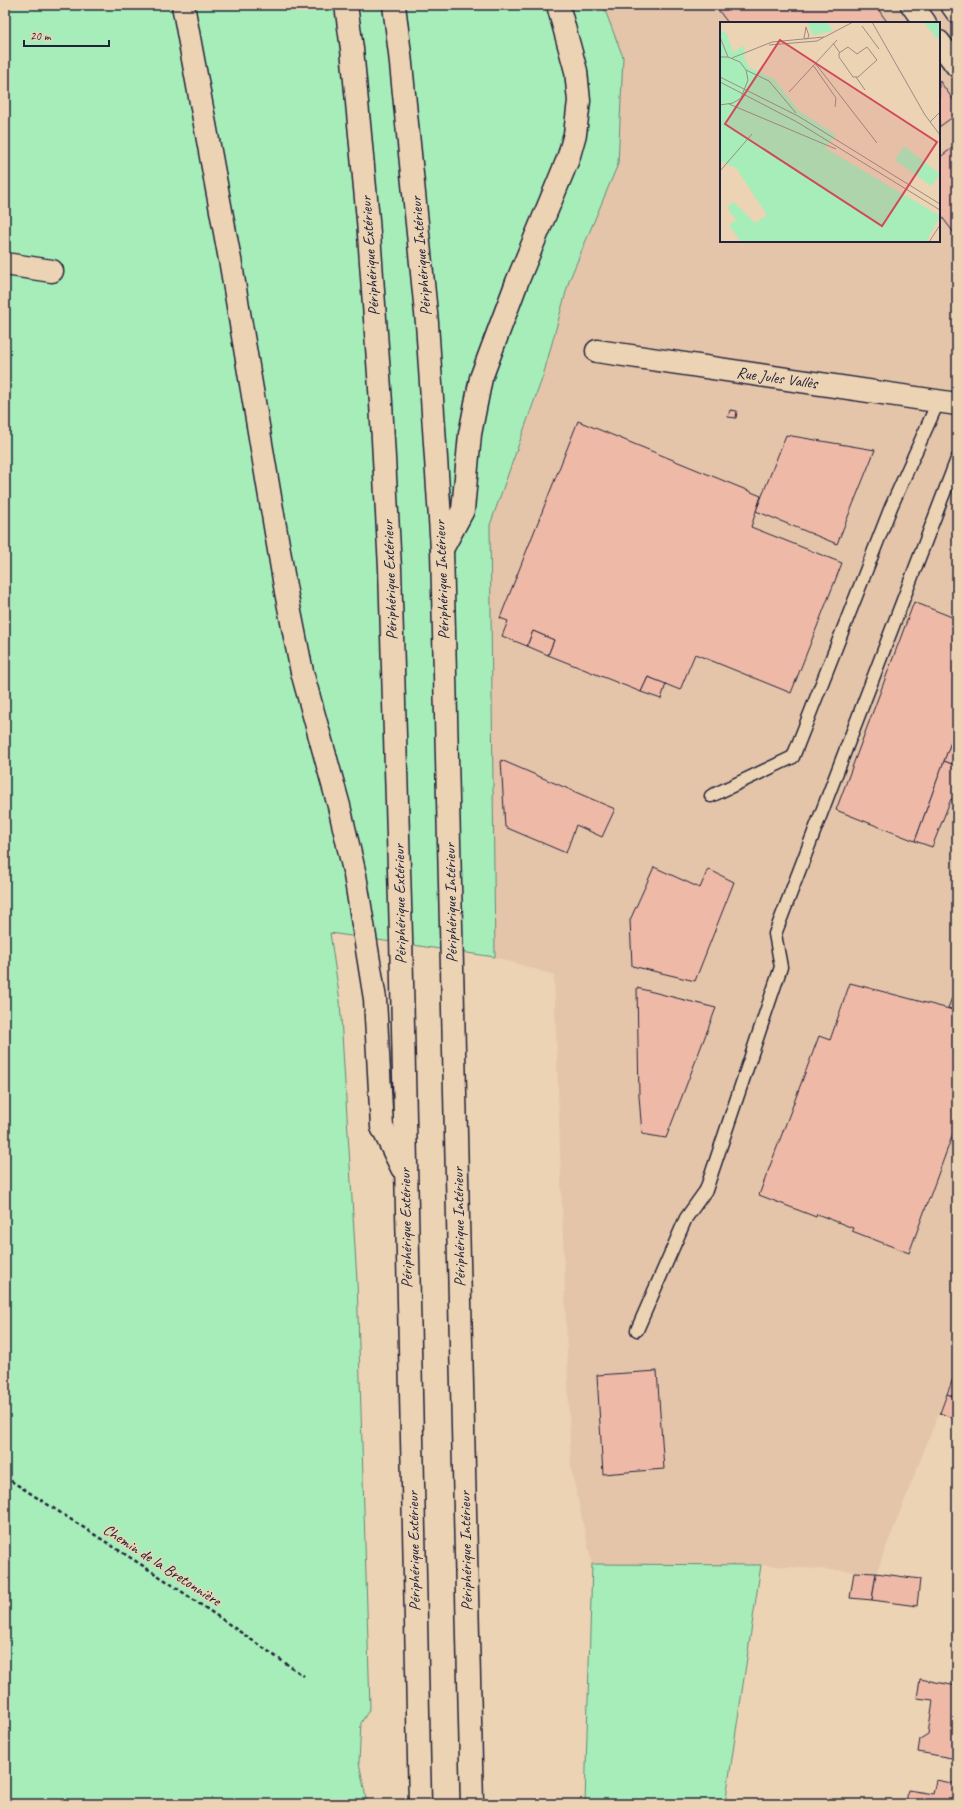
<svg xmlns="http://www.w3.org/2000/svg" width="962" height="1809" font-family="Caveat,sans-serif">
<rect width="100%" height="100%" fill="#ebd3b3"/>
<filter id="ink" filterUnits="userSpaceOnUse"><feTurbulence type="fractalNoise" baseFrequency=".025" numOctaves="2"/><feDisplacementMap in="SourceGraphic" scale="8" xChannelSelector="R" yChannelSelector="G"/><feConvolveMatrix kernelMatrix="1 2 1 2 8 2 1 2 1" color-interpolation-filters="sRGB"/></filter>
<g filter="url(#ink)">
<path fill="#e4c5aa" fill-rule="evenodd" d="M603,5H957V1367L876,1573L761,1565L592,1564L571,1468L554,975L495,957L490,525L543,376L569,281L623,57ZM721,23H939V241H721Z"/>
<g fill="#a7edb9" stroke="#64887a">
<path d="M5,5H603L623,57L618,164L569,281L543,376L490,525L495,957L330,933L340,1001L357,1281L370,1708L361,1723L359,1762L367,1804H5Z"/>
<path d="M592,1564L761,1565L725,1804H585Z"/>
</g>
<g fill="#eebaa7" stroke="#22223b">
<path d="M716,5H875L888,23H728L719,11Z"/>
<path d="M939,80L957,105V114L939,127Z"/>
<path d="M956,145L957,146V237L939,213V158Z"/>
<path d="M730,410L737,411L736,418L728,417Z"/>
<path d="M578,421L761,496L751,527L842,563L791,693L695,654L680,690L648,677L641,692L548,655L554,640L533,631L527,646L502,636L508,621L500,618Z"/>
<path d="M786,435L875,450L837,544L756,511Z"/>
<path d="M914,602L957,619V726L915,841L836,810Z"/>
<path d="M533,631L554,640L548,655L527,646Z"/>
<path d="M648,677L666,684L661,699L641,692Z"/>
<path d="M957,726V766L944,761Z"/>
<path d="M501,760L615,809L602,837L576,825L566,853L505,827Z"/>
<path d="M944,761L957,766V801L951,799L932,847L915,841Z"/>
<path d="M654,867L700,888L708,869L734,882L695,981L632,966L630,920Z"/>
<path d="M850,983L957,1011V1123L909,1253L852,1231L853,1228L817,1214L816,1217L759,1195L819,1036L830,1040Z"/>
<path d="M957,985V1011L948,1008Z"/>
<path d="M637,988L716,1008L666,1138L642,1134L639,1096Z"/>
<path d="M657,1371L664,1469L603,1474L597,1375Z"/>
<path d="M956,1371H957V1398L947,1394Z"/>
<path d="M947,1394L957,1398V1406L952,1418L940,1413Z"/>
<path d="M854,1572L876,1573L872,1600L850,1598Z"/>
<path d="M876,1573L920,1579L917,1606L872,1600Z"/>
<path d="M920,1679L957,1686V1759L918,1752L920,1739L928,1734L933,1700L917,1698Z"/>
<path d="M936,1780L957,1784V1804H906L908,1790L933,1794Z"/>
</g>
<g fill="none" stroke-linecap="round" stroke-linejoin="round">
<g stroke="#22223b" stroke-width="15">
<g id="lane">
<path d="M711,796L793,757L891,507L938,402"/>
<path d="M637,1330L686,1218L706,1190L781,967L775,934L957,459"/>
</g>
</g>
<g stroke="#22223b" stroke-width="25">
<g id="street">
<path d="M5,264L52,271"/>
<path d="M597,351L957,404"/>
</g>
</g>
<g stroke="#22223b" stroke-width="25">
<g id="secondary">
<path d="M912,5L925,23"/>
<path d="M952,5L957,12"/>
<path d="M939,42L957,66"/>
</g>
</g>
<g stroke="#22223b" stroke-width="25">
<g id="highway">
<path d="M183,5L231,265L286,592L302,672L339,806L355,875L375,999L382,1127L402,1168"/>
<path d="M346,5L352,49L368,220L381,403L390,568L401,936L420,1804"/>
<path d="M394,5L400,54L427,323L442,549L472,1804"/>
<path d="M442,549L463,510L470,434L481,378L517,282L568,159L575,134L579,101L576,71L558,5"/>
</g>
</g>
<path stroke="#22223b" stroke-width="2.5" stroke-dasharray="4 3" stroke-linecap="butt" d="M5,1477L165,1580L304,1676"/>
<use href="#lane" stroke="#ebd3b3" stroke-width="12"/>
<use href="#street" stroke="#ebd3b3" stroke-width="22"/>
<use href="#secondary" stroke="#ebd3b3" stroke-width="22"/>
<use href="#highway" stroke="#ebd3b3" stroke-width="22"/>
</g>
</g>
<g text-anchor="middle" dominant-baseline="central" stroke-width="3" stroke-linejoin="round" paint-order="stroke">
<g font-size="16" fill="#22223b" stroke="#ebd3b3">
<text transform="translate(370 256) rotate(-94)">Périphérique Extérieur</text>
<text transform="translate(421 256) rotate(-95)">Périphérique Intérieur</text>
<text transform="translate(777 378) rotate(8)">Rue Jules Vallès</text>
<text transform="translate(390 580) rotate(-92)">Périphérique Extérieur</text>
<text transform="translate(442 580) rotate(-92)">Périphérique Intérieur</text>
<text transform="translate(451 903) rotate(-91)">Périphérique Intérieur</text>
<text transform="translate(400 904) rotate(-91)">Périphérique Extérieur</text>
<text transform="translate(459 1227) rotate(-91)">Périphérique Intérieur</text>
<text transform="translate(406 1228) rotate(-91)">Périphérique Extérieur</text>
<text transform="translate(414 1551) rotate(-91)">Périphérique Extérieur</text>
<text transform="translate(466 1551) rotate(-91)">Périphérique Intérieur</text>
<text transform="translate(162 1565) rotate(33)">Chemin de la Bretonnière</text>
</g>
</g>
<g transform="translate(720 22)">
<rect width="220" height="220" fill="#ebd3b3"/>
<path d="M87,0H107L113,9L93,13ZM203,0H220V19L215,14ZM0,8L7,12L13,30L24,24L25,38L29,45L54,57L79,89L116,113L105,126L220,194L206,220H21L9,203L16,198L7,185L14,180L35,201L47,193L16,146L0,139ZM184,124L220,152L211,164L175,138Z" fill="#a7edb9"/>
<path fill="none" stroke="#9b8c83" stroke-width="1" d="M152,0L205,93L220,113M142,4L159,27M0,15L8,35M87,17L84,16L86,5L89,14L87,17M113,21L120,31M49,23L97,19L133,0M128,25L137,32L147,25L157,38L138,55H133L119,35V31ZM0,35H8L20,40L26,48L28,58L21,76L13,81L0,83M12,36L52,20L104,15M95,41L157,121M93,43L116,76L115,85M26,48L49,59L76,91M0,55L78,94L220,182M136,55L145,68M0,60L77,100L220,188M69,70L117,18M9,82L116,127M210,100L220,90M0,149L32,112M209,220L220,203"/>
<path fill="#d1495b" fill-opacity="0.15" stroke="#d1495b" stroke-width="2" d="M60,18L217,120L162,204L5,102Z"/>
<rect width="220" height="220" fill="none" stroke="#22223b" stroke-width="2"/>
</g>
<rect width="962" height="1809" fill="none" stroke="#ebd3b3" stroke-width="20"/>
<rect x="10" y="10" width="942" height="1789" fill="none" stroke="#22223b" stroke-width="1.5" filter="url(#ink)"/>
<path d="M24 40v6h85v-6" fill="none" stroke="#22223b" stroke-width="2"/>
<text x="30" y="40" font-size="12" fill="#22223b" stroke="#ebd3b3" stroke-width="3" paint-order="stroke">20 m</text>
</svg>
